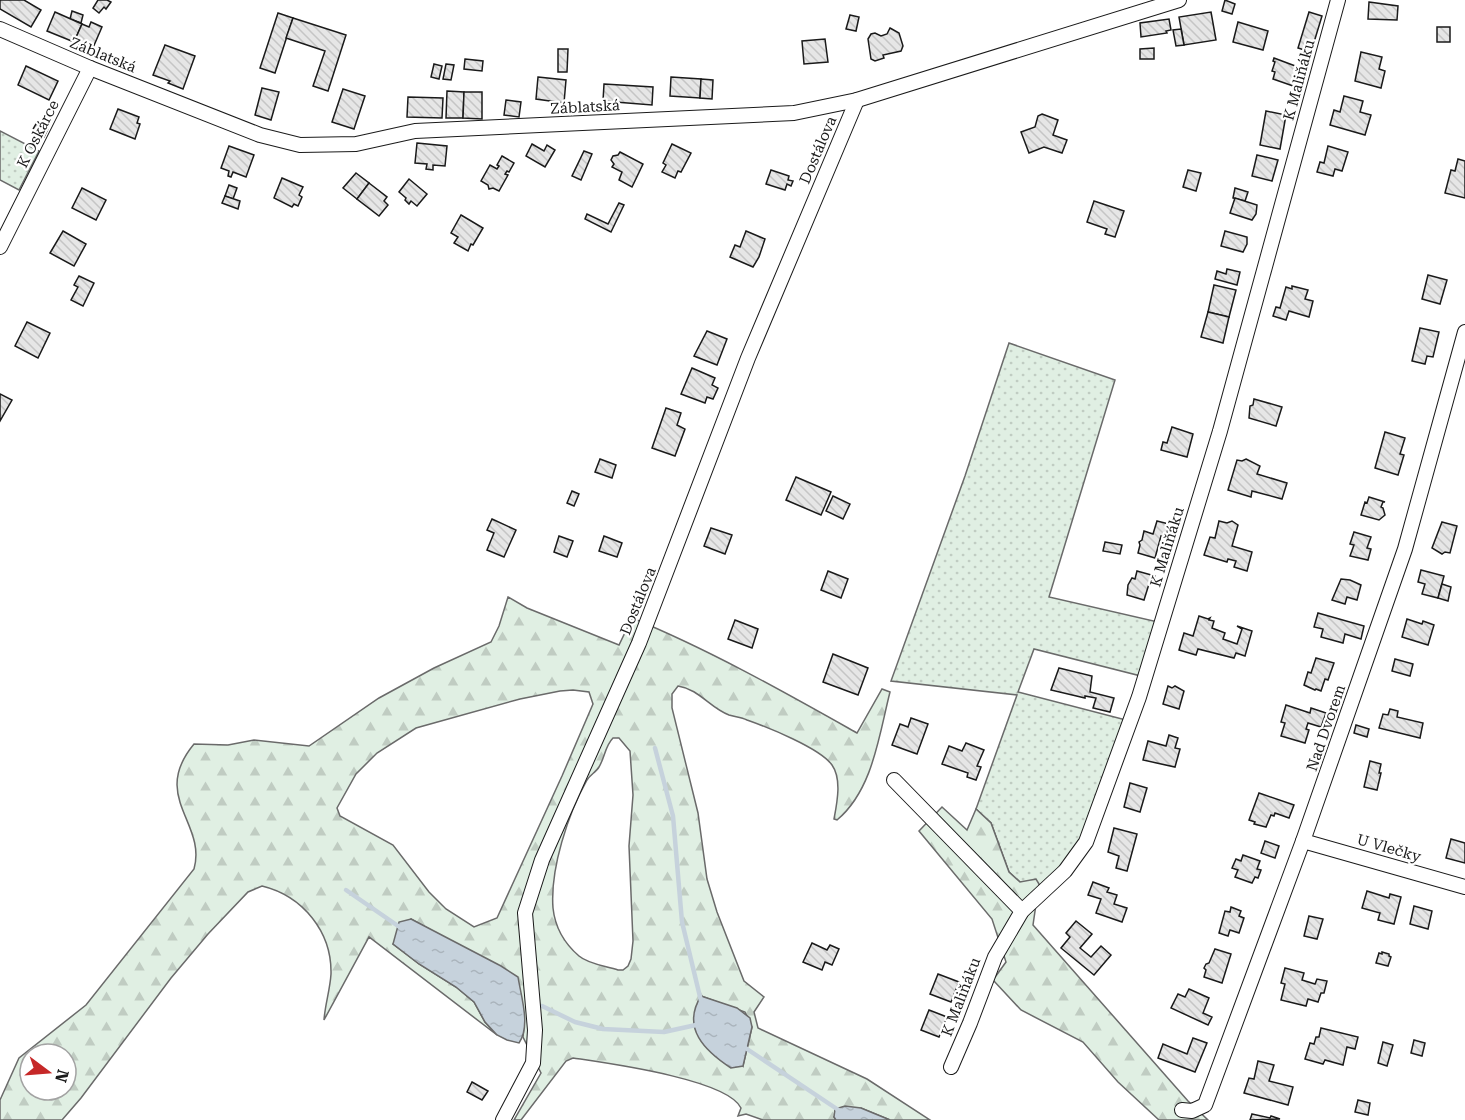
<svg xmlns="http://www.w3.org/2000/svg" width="1465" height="1120" font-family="'Roboto Serif',serif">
<defs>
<pattern id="grass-dots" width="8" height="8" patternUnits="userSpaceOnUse" patternTransform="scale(1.5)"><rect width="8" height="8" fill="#e0efe3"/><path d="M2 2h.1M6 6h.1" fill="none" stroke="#c0ccc2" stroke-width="1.8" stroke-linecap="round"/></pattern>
<pattern id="forest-firs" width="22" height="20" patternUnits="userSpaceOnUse" patternTransform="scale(1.5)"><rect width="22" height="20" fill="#e0efe3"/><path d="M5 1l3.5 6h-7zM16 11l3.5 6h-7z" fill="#c0ccc2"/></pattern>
<pattern id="water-ripples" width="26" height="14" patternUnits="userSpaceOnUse" patternTransform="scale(1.5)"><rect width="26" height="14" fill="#c6d2dc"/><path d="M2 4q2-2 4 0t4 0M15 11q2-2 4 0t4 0" fill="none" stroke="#aab4bc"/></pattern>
<pattern id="building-back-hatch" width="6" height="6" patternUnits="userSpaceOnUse" patternTransform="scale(1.5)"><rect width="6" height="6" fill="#e6e6e6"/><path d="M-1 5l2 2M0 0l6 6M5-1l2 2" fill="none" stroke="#c5c5c5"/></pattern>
</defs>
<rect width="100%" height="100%" fill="#fff"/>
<g fill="url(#grass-dots)" stroke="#6a6a6a" stroke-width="1.5">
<path d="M0,131L39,151L19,190L0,180Z"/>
<path d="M1009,343L1115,380L1049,597L1158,622L1141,676L1034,649L1018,692L1126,720L1085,834L1064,869L1038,892L1020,882L1009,872L991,823L976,809L1017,695L891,681L965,476Z"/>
</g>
<g fill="url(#forest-firs)" stroke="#6a6a6a" stroke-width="1.5" fill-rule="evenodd">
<path d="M508,597L527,608L619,645L632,618C710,650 784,692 857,733L882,689L890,692C879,735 873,790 837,820L834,819C837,803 842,779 832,765C820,748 767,727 747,720C741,717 735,717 729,715C710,708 699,689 678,686L672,694V708L698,813L707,879L717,912L744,981L764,997L754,1012L758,1028L867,1079L930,1120H890L861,1108L834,1117L836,1120H763L746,1114L738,1116L741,1108C727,1079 606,1063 573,1058L566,1061L521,1120H514L541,1073L523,1037L524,1028L456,944L411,919L393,944L419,964L456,987L474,1002L485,1022L497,1035L369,937L324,1020C325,1005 330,990 331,974C332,932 303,896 262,886L248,892L208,934L171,978L81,1098L62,1120H0V1100L19,1058L86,1005L194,869C207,823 150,797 194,744L228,745L254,740L309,746L379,698L434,668L491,642L499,626ZM573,690L589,692L593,704L562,776L497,918L474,927L446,909L429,892L393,845L340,816L337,808L356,774L377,753L416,728L520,699L560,691ZM613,738H619L630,751L633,795L629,846L633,941L631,959L628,966L623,970H618C606,966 588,964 579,956C565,944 555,927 553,908C550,869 568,814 587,780C590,775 596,772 599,767C605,757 605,746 613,738ZM701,996L745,1012L752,1027L743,1066ZM30,1054H66V1090H30Z"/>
<path d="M942,807L967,830L976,809L991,823L1009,872L1020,882L1036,879L1039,884L1033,925L1188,1101L1208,1120H1159L1118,1082L1083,1042L1021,1010L993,980L1006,962L992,919L919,831Z"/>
</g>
<g fill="url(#water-ripples)" stroke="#6a6a6a" stroke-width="1.5">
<path d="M411,919L501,966L518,977C521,996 531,1026 519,1043L507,1040L497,1035L485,1022L474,1002L456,987L419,964L393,944L399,922Z"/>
<path d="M701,996L737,1008L750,1018L752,1027L743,1066L731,1068C705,1051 681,1028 701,996Z"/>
<path d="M845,1106L861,1108L890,1120H836L834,1117L835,1109Z"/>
</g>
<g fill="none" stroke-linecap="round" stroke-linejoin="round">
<g stroke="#c6d2dc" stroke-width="4.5">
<path d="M655,748L673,816L682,922L701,1001"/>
<path d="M346,890L401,928"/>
<path d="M542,1006L575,1022L603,1029L664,1032L696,1025"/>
<path d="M744,1047L840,1111"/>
</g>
</g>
<g fill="url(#building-back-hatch)" stroke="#1a1a1a" stroke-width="1.5">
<path d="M0,0H24L41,10L31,27L0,9Z"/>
<path d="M98,0H107L111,2L106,9L104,7L99,13L93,8Z"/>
<path d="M1225,0L1235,4L1232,14L1222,11Z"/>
<path d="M1369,2L1398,6L1397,20L1368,19Z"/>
<path d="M72,11L83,15L81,23L70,19Z"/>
<path d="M55,12L82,24L74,42L47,31Z"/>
<path d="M1211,12L1216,40L1184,45L1179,17Z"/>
<path d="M1309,12L1322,16L1311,52L1298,48Z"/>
<path d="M278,13L293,18L275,73L260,68Z"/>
<path d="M850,15L859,17L856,31L846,29Z"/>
<path d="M293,18L346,35L328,91L313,86L325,51L286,38Z"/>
<path d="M1169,19L1171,30L1166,31L1167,33L1141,37L1140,23Z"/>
<path d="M91,22L102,27L92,50L74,42L82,24L89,27Z"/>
<path d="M1238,22L1268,31L1263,50L1233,42Z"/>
<rect x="1437" y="27" width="13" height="15"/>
<path d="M890,28L899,33L903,46L901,51L883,55L884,58L875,61L871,59L868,39L871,34L875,33L881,36L887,34Z"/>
<path d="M1181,29L1184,45L1176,46L1173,30Z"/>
<path d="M825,39L828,62L804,64L802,41Z"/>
<path d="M165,45L195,56L183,89L168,83L170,81L153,75Z"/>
<path d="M1154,48V59H1140V49Z"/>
<path d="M558,49H568L567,72H558Z"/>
<path d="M1361,52L1382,57L1379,69L1385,71L1381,88L1355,81Z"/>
<path d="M1274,58L1306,70L1299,88L1273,79L1275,72L1272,71L1275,62L1273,61Z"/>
<path d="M465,59L483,61L482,71L464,69Z"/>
<path d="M434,64L442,66L439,79L431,77Z"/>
<path d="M446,64L454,65L451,80L443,79Z"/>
<path d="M26,66L58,81L49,100L18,85Z"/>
<path d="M538,77L566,80L564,103L536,99Z"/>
<path d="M671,77L701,79L700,98L670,96Z"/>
<path d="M701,79L713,80L712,99L700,98Z"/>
<path d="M604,84L653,87L652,105L603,101Z"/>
<path d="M262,88L279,92L271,120L255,115Z"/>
<path d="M343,89L365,96L354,129L332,122Z"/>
<path d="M447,91L464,92L463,118H446Z"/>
<path d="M464,92H482V119L463,118Z"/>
<path d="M1344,96L1363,101L1360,112L1371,115L1365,135L1330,125L1334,110L1340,112Z"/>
<path d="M408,97L443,98L442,118L407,117Z"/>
<path d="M506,100L521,102L519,117L504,115Z"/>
<path d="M118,109L139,117L137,123L140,124L135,139L110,129Z"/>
<path d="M1266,111L1286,115L1280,149L1260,145Z"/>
<path d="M1042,114L1058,120L1053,135L1067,140L1062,153L1044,147L1029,153L1021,132L1035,127L1038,116Z"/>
<path d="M36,124L48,129L44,137L32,131Z"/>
<path d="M417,143L447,146L445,166L433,165V170L426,169L427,164L415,163Z"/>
<path d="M532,144L544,151L547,145L555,150L545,167L526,156Z"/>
<path d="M672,144L691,153L681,172L678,171L675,178L662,172L666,165L663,163Z"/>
<path d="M229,146L254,155L246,177L233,172L231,177L228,176L229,171L221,168Z"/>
<path d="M1328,146L1348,152L1342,171L1335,169L1333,176L1317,172L1320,162L1324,163Z"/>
<path d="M584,151L592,154L581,180L572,176Z"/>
<path d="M620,152L643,164L632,187L619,180L622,172L612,167L614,164L611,160L613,156L618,155Z"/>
<path d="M1257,155L1278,160L1272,181L1252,176Z"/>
<path d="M502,156L514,163L509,172L507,171L505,174L508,175L499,191L493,188L489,189L488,185L481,181L490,165L497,169L499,166L497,165Z"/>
<path d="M1458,159L1465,161V198L1445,193L1451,170L1455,171Z"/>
<path d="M771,170L789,176L788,180L793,181L791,186L787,184L785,190L766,184Z"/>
<path d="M1188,170L1201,173L1196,191L1183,187Z"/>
<path d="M356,173L369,183L357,199L343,188Z"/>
<path d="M282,178L303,187L299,195L302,197L298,206L294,204L292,207L274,198Z"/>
<path d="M409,179L427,194L417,206L411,201L409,204L405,200L406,198L399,192Z"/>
<path d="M369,183L387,197L384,201L388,205L379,216L357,199Z"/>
<path d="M229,185L237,188L233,199L225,196Z"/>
<path d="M82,188L106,200L96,220L72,208Z"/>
<path d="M1235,188L1248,192L1245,201L1233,198Z"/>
<path d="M225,196L240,201L238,209L222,203Z"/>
<path d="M1235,198L1257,205L1256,214L1252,220L1230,213Z"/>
<path d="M1094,201L1124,211L1115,237L1105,234L1107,229L1087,222Z"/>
<path d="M619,203L624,205L611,232L585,219L587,214L608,224Z"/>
<path d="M461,215L483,228L473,245L471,244L468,251L454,243L458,237L451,233Z"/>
<path d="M63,231L86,244L74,266L50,253Z"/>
<path d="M746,231L765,239L759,257L753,267L730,257L735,245L740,247Z"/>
<path d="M1225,231L1247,237V244L1243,252L1221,246Z"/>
<path d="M1227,269L1240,272L1237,285L1215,279L1217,271L1226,274Z"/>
<path d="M1428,275L1447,280L1440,304L1422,299Z"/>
<path d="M79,276L94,283L83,306L71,300L78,287L74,285Z"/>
<path d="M1214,285L1236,290L1229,317L1208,312Z"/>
<path d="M1292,286L1308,290L1305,299L1313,301L1309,317L1289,311L1286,320L1273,316L1276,307L1280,308L1286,287L1292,289Z"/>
<path d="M1208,312L1229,317L1223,343L1201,337Z"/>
<path d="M27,322L50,333L38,358L15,346Z"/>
<path d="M1420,328L1439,332L1433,357L1427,356L1425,364L1412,361Z"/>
<path d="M707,331L727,339L717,365L694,356Z"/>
<path d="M692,368L715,378L712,385L718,388L713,399L707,397L705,403L681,394Z"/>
<path d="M0,394L12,400L0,421Z"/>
<path d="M1254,399L1282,407L1276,426L1249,418L1250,406L1253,405Z"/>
<path d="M666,408L681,413L677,425L685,429L675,456L652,448Z"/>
<path d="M1172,427L1193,434L1187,457L1161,450L1163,442L1167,443Z"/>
<path d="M1385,432L1405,438L1400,454L1404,455L1398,475L1375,468Z"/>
<path d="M600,459L616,465L612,478L595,472Z"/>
<path d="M1246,459L1260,466L1257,474L1287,483L1282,499L1252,491L1251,497L1228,490L1237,460L1242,461Z"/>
<path d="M796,477L831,492L821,515L786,500Z"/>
<path d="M572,491L579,494L574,506L567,503Z"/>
<path d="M833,496L850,504L843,519L826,511Z"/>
<path d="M1369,497L1385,502H1383L1381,507L1383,508L1385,515L1379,520L1361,515L1365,502L1367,503Z"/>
<path d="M492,519L516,530L504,557L487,550L494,533L487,530Z"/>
<path d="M1157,521L1169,524L1166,538L1161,536L1155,558L1138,553L1140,545L1139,542L1142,540L1144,531L1153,534Z"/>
<path d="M1219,521L1227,523L1232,521L1238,525L1232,546L1252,552L1247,571L1234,567L1236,561L1228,559L1227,562L1204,555L1210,537L1215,538Z"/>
<path d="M1442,522L1457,526L1450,553L1445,552L1442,554L1432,548Z"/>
<path d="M711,528L732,535L725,554L704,546Z"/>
<path d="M1354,532L1371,537L1367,548L1371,549L1368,560L1350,556L1354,545L1350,544Z"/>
<path d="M559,536L573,541L567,557L554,552Z"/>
<path d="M604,536L622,543L617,557L599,551Z"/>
<path d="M1105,542L1122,545L1120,554L1103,551Z"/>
<path d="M1421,570L1444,576L1438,598L1422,594L1425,584L1418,582Z"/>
<path d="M828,571L848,579L841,598L821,590Z"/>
<path d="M1137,571L1155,576L1152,584H1149L1144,600L1127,595L1128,585L1132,578L1135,579Z"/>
<path d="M1341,579L1350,580L1361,585L1357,600L1347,597L1345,604L1332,600Z"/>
<path d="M1442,584L1451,587L1448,601L1438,598Z"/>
<path d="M1318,613L1364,626L1361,639L1345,634L1343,643L1321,637L1323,629L1314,627Z"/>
<path d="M1199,616L1208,619L1210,618L1209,620L1214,621L1212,628L1225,633L1223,639L1237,644L1242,629L1237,626L1252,631L1245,656L1236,653L1234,658L1198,649L1196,655L1179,650L1184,633L1193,636Z"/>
<path d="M1407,619L1422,624L1423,621L1434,625L1428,645L1402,637Z"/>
<path d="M735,620L758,629L752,648L728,639Z"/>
<path d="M833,654L868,668L858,695L823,682Z"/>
<path d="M1316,658L1334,663L1328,680L1325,679L1321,691L1316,689L1315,690L1304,685L1308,672L1311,673Z"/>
<path d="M1395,659L1413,664L1410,676L1392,671Z"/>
<path d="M1059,668L1092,676L1090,692L1114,698L1110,712L1093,708L1096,698L1085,696V698L1051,690Z"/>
<path d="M1168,686L1172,688L1175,686L1184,691L1179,709L1163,704Z"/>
<path d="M1286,705L1310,713L1311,708L1326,713L1321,727L1308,723L1306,729L1309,730L1305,743L1281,736L1285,723L1281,722Z"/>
<path d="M1390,709L1398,711L1397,717L1423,723L1420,738L1379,728L1383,714L1388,715Z"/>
<path d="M911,718L928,724L917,754L892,745L900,724L908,727Z"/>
<path d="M1356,725L1369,729L1367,737L1354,733Z"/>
<path d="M1169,735L1178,738L1175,748L1180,749L1175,767L1143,760L1148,741L1166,746Z"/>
<path d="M966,743L984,750L977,766L981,767L976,780L967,777L968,773L942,764L949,746L962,751Z"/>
<path d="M1370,761L1381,764L1379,773H1381L1377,790L1364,787Z"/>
<path d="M1130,783L1147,788L1140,812L1124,807Z"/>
<path d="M1259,793L1294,805L1289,818L1275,813L1274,816L1271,815L1266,827L1254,824L1255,822L1249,820Z"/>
<path d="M1114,828L1137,834L1127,871L1116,868L1119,856L1108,852Z"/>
<path d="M1451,839L1465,843V863L1446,858Z"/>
<path d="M1265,841L1279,846L1275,858L1261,853Z"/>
<path d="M1243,855L1260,861L1257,869L1261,870L1258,878L1255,877L1252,883L1235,877L1238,870L1232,868L1236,859L1241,861Z"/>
<path d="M1093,882L1109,888L1107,892L1117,895L1114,904L1127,908L1122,922L1096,913L1101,899L1088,895Z"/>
<path d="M1367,891L1389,898L1390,894L1401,897L1394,924L1378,920L1380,913L1362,908Z"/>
<path d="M1414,906L1432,911L1428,929L1410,924Z"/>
<path d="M1231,907L1241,911L1239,916L1244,918L1239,933L1230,930L1228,936L1219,933L1225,911L1230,912Z"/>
<path d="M1309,916L1323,919L1317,939L1304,936Z"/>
<path d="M1076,921L1092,934L1080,948L1091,957L1101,946L1111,955L1094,975L1061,948L1070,937L1066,933Z"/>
<path d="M812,943L827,950L830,945L839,949L832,965L825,962L822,970L803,962Z"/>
<path d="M1215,949L1231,954L1222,983L1204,977L1206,970L1204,968L1206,964L1209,963Z"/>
<path d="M1382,952L1389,954V956L1391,957L1388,966L1376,963L1379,953L1382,954Z"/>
<path d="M1285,968L1304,973L1302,980L1315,984L1317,979L1327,981L1324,993H1321L1318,1002L1308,999L1306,1006L1281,1000L1285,984L1281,983Z"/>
<path d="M938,974L959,982L951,1002L930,994Z"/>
<path d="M1189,989L1209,998L1203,1013L1212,1017L1208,1025L1171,1008L1178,994L1185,997Z"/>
<path d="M929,1010L947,1017L939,1037L921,1030Z"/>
<path d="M1321,1028L1358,1037L1355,1049L1347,1047L1343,1065L1325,1060L1323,1064L1305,1059L1310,1043L1314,1044L1316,1037H1319Z"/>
<path d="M1193,1038L1207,1043L1195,1072L1158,1058L1163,1044L1187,1054Z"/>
<path d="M1414,1040L1425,1043L1422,1056L1411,1053Z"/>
<path d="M1383,1042L1393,1045L1387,1066L1378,1063Z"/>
<path d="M1258,1061L1274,1065L1269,1081L1293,1087L1288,1105L1244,1093L1249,1078L1254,1079Z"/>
<path d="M472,1082L488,1091L482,1100L467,1092Z"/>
<path d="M1358,1100L1370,1103L1368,1115L1355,1112Z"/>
<path d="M1252,1114L1270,1118L1271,1116L1280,1119L1250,1120Z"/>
</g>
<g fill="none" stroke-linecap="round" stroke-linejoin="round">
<g stroke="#1a1a1a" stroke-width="16">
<g id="minor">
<path d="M0,29L90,68L260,135L300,145L356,144L415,131L794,113L857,100L1179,0"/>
<path d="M0,247L90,68"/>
<path d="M894,780L1022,911"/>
<path d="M1303,841L1465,887"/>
<path d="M951,1067L970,1023L995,957L1022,911L1065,871L1086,842L1139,697L1220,431L1338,0"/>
<path d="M1182,1110L1192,1111L1205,1105L1303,841L1405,549L1465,332"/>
<path d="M503,1120L533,1063L535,1030L525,913L542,860L639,643L748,358L857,100"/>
</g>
</g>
<use href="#minor" stroke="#fff" stroke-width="14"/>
</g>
<g text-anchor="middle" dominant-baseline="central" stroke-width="4.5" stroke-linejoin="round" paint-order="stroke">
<g font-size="15" fill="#1a1a1a" stroke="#fff">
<text transform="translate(103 55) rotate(22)">Záblatská</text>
<text transform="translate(1299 80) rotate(-75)">K Maliňáku</text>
<text transform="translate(585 107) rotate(-3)">Záblatská</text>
<text transform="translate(38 134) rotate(-63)">K Oskárce</text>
<text transform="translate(818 150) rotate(-67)">Dostálova</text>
<text transform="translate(1167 547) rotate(-73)">K Maliňáku</text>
<text transform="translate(638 601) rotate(-68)">Dostálova</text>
<text transform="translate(1326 728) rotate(-71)">Nad Dvorem</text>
<text transform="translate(1389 848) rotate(16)">U Vlečky</text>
<text transform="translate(961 997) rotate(-69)">K Maliňáku</text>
</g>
</g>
<g transform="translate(48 1072) rotate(106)"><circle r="28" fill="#ffffff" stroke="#a3a3a3" stroke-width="1.5"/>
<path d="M0-4.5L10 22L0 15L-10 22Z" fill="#c62828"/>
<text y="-9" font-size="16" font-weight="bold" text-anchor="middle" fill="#1a1a1a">N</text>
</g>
</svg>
